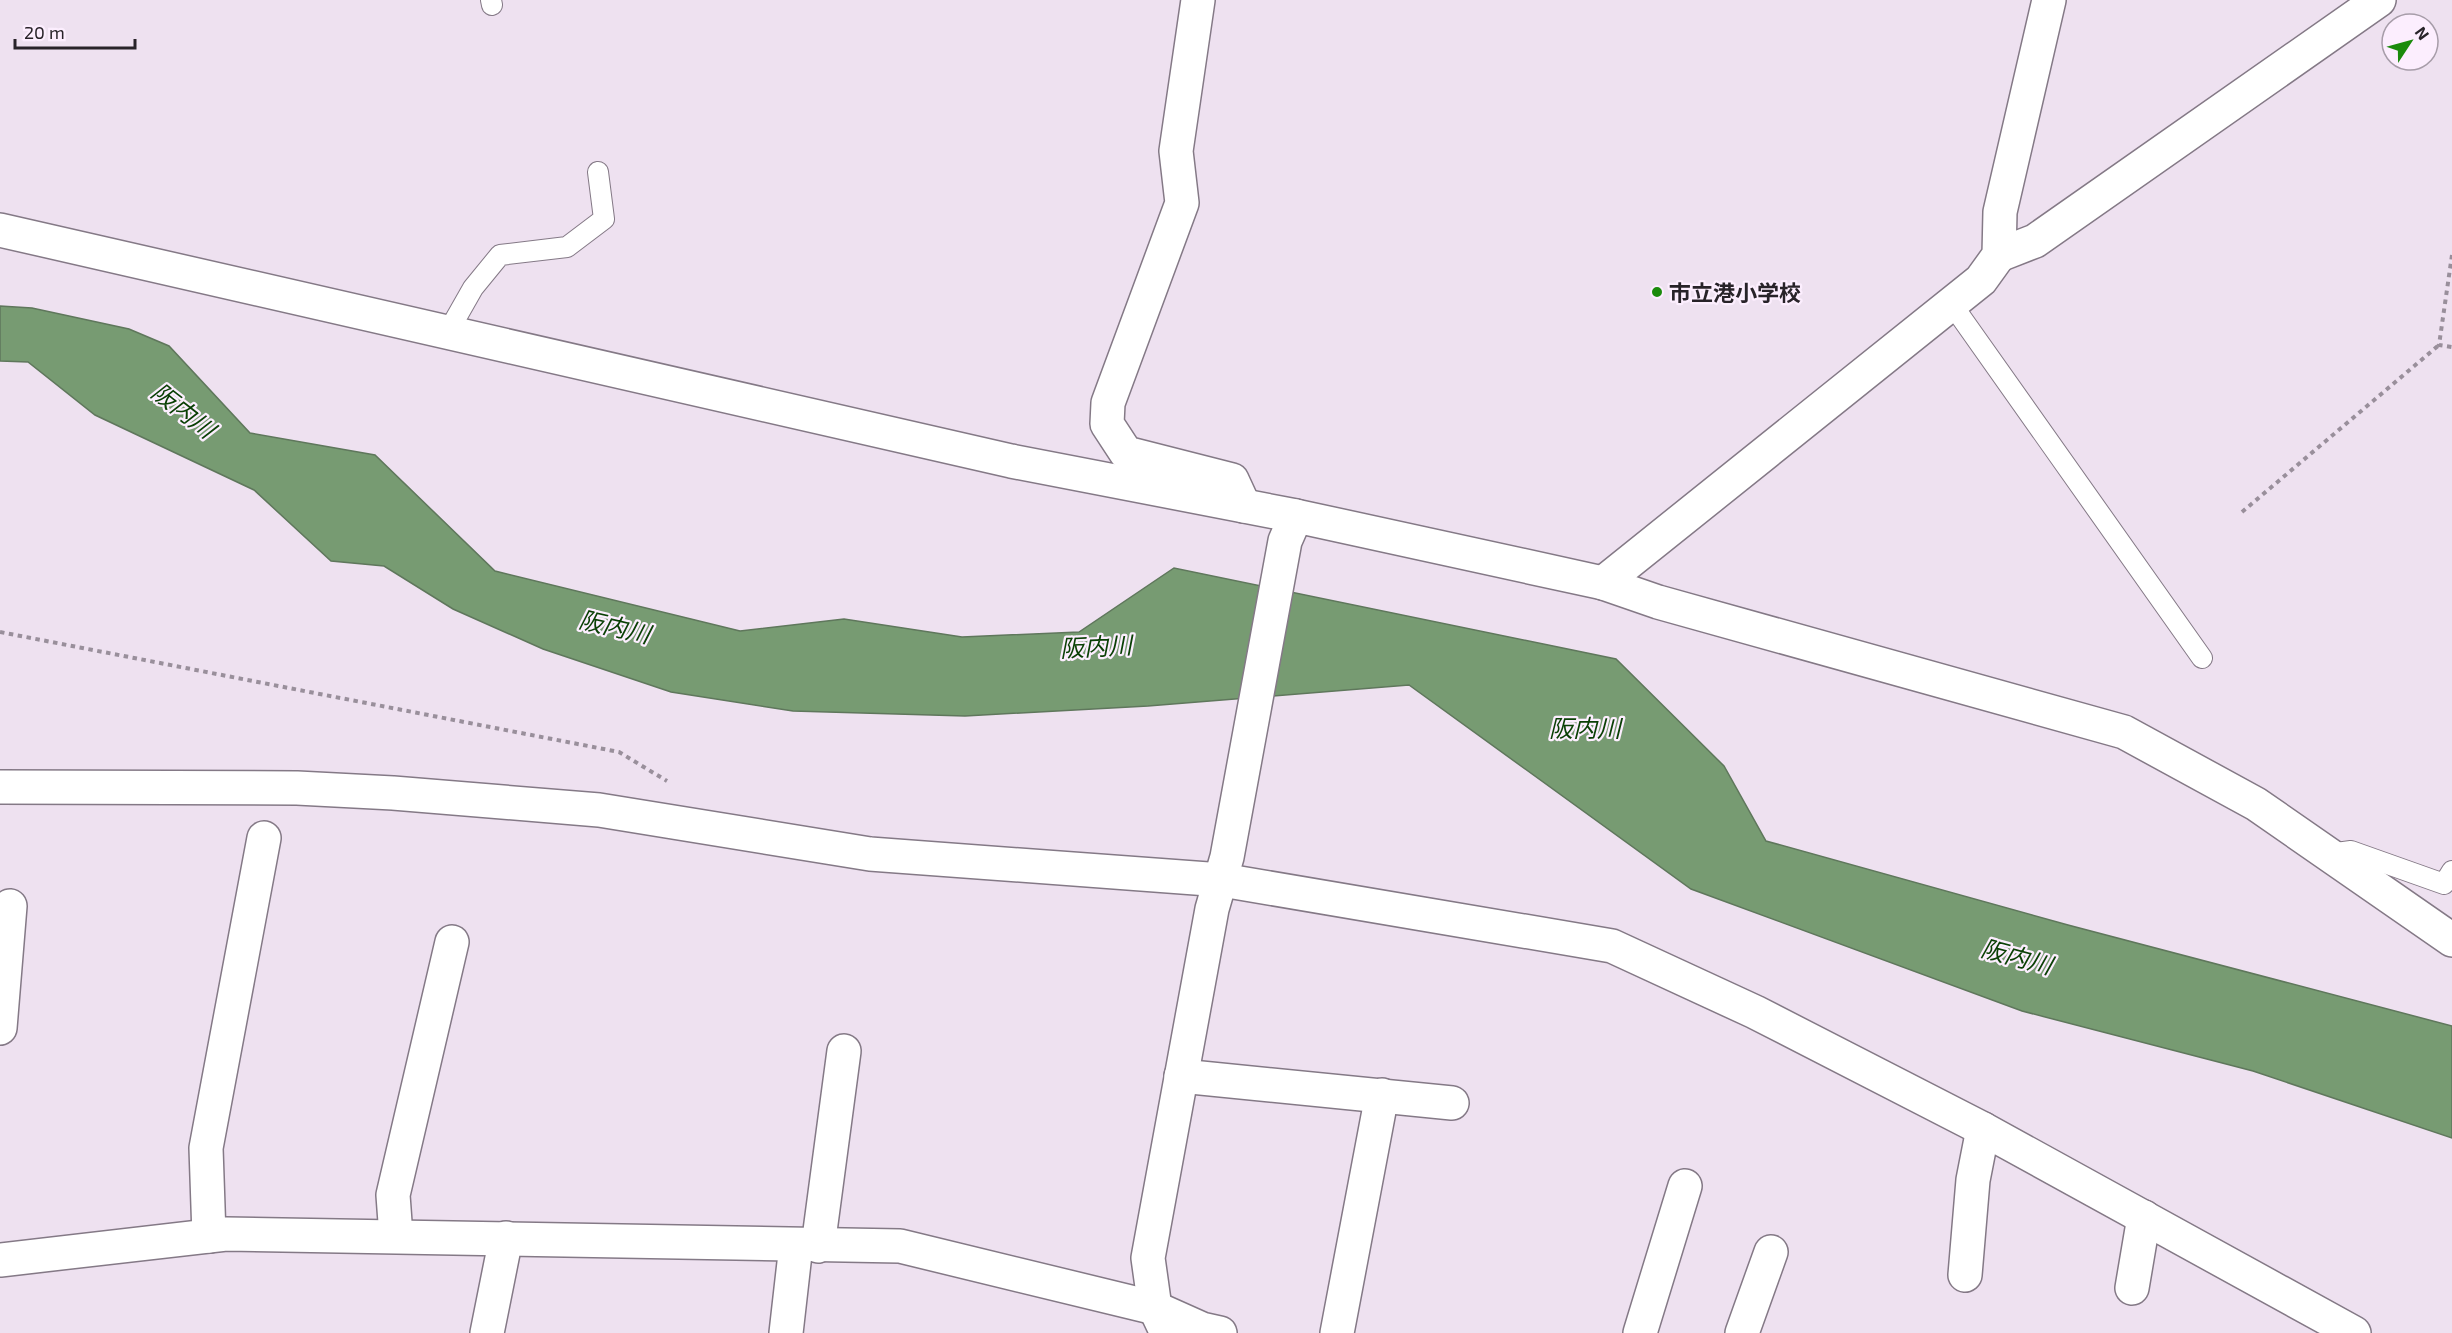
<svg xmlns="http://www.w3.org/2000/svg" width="2452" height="1333" font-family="'Exo 2','Noto Sans JP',sans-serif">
<rect width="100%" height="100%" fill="#eee1f0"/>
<path fill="#779b72" stroke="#5f775c" stroke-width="1.5" d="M0,306L32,308L129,329L169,346L250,433L375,455L495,571L740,631L844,619L962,637L1079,632L1174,568L1616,659L1724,766L1766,841L2068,925L2452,1026V1138L2253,1071L2022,1011L1691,889L1409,685L1148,706L965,716L793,711L671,692L543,649L453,609L384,566L331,561L254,490L95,415L28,362L0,361Z"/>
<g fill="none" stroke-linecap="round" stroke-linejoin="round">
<g stroke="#847986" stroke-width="22">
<g id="service">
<path d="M491,0L492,5"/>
<path d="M1951,303L2202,658"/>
<path d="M448,332L473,288L500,255L567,247L604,219L598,172"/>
<path d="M2329,854L2351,851L2444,884L2452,871"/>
</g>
</g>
<g stroke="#847986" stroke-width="36">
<g id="minor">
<path d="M1198,0L1176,151L1182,203L1108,403L1107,424L1126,453L1232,480L1244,506"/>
<path d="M0,230L1011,461L1296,516L1603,583L1658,602L2124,732L2256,804L2452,940"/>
<path d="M1999,255L2035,241L2379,0"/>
<path d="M1603,583L1981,280L1999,255L2000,212L2049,0"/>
<path d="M0,787L297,788L393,793L599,810L870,854L1222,880L1612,946L1755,1012L1983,1129L2354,1333"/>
<path d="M0,1028L10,906"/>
<path d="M1181,1076L1452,1103"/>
<path d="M209,1236L206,1148L264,838"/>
<path d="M396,1236L393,1195L452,942"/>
<path d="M818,1246L844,1051"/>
<path d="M0,1260L226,1234L900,1246L1155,1308L1202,1329L1220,1333"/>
<path d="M1965,1275L1973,1180L1983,1129"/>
<path d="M2132,1288L2144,1217"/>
<path d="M1164,1327L1155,1308L1148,1258L1212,909L1227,857L1285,541L1296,516"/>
<path d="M487,1333L506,1238"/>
<path d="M786,1333L796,1245"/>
<path d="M1337,1333L1382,1095"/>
<path d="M1640,1333L1685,1186"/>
<path d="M1742,1333L1771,1252"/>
</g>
</g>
<g stroke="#998f9b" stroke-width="4" stroke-dasharray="4.5 4.5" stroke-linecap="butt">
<path d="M2452,255L2439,345L2452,347"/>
<path d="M2242,512L2439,345"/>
<path d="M0,632L619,752L667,781"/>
</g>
<use href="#service" stroke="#fff" stroke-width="20"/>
<use href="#minor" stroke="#fff" stroke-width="33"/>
</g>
<circle fill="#1b8b0c" stroke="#fceefe" stroke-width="2" cx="1657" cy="292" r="6"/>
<g text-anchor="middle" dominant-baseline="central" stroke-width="4.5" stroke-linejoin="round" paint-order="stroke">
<g font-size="22" font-weight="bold" fill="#282329" stroke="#fceefe" text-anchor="start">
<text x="1669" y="292">市立港小学校</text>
</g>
<g font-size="24" font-style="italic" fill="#0a4005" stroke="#fceefe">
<text transform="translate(184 410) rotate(38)">阪内川</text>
<text transform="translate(615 626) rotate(13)">阪内川</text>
<text transform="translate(1096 646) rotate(-3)">阪内川</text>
<text x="1585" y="727">阪内川</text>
<text transform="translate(2017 956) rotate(15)">阪内川</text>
</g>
</g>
<g transform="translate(2410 42) rotate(54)"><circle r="28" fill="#fceefe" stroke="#a79da9" stroke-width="1.5"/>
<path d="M0-4.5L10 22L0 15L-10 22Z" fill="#1b8b0c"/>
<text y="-9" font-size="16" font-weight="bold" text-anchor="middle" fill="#282329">N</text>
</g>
<path d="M15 39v9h120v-9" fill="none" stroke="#282329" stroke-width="3"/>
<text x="24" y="39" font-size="18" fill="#282329" stroke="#fceefe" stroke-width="4.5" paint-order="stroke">20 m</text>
</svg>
